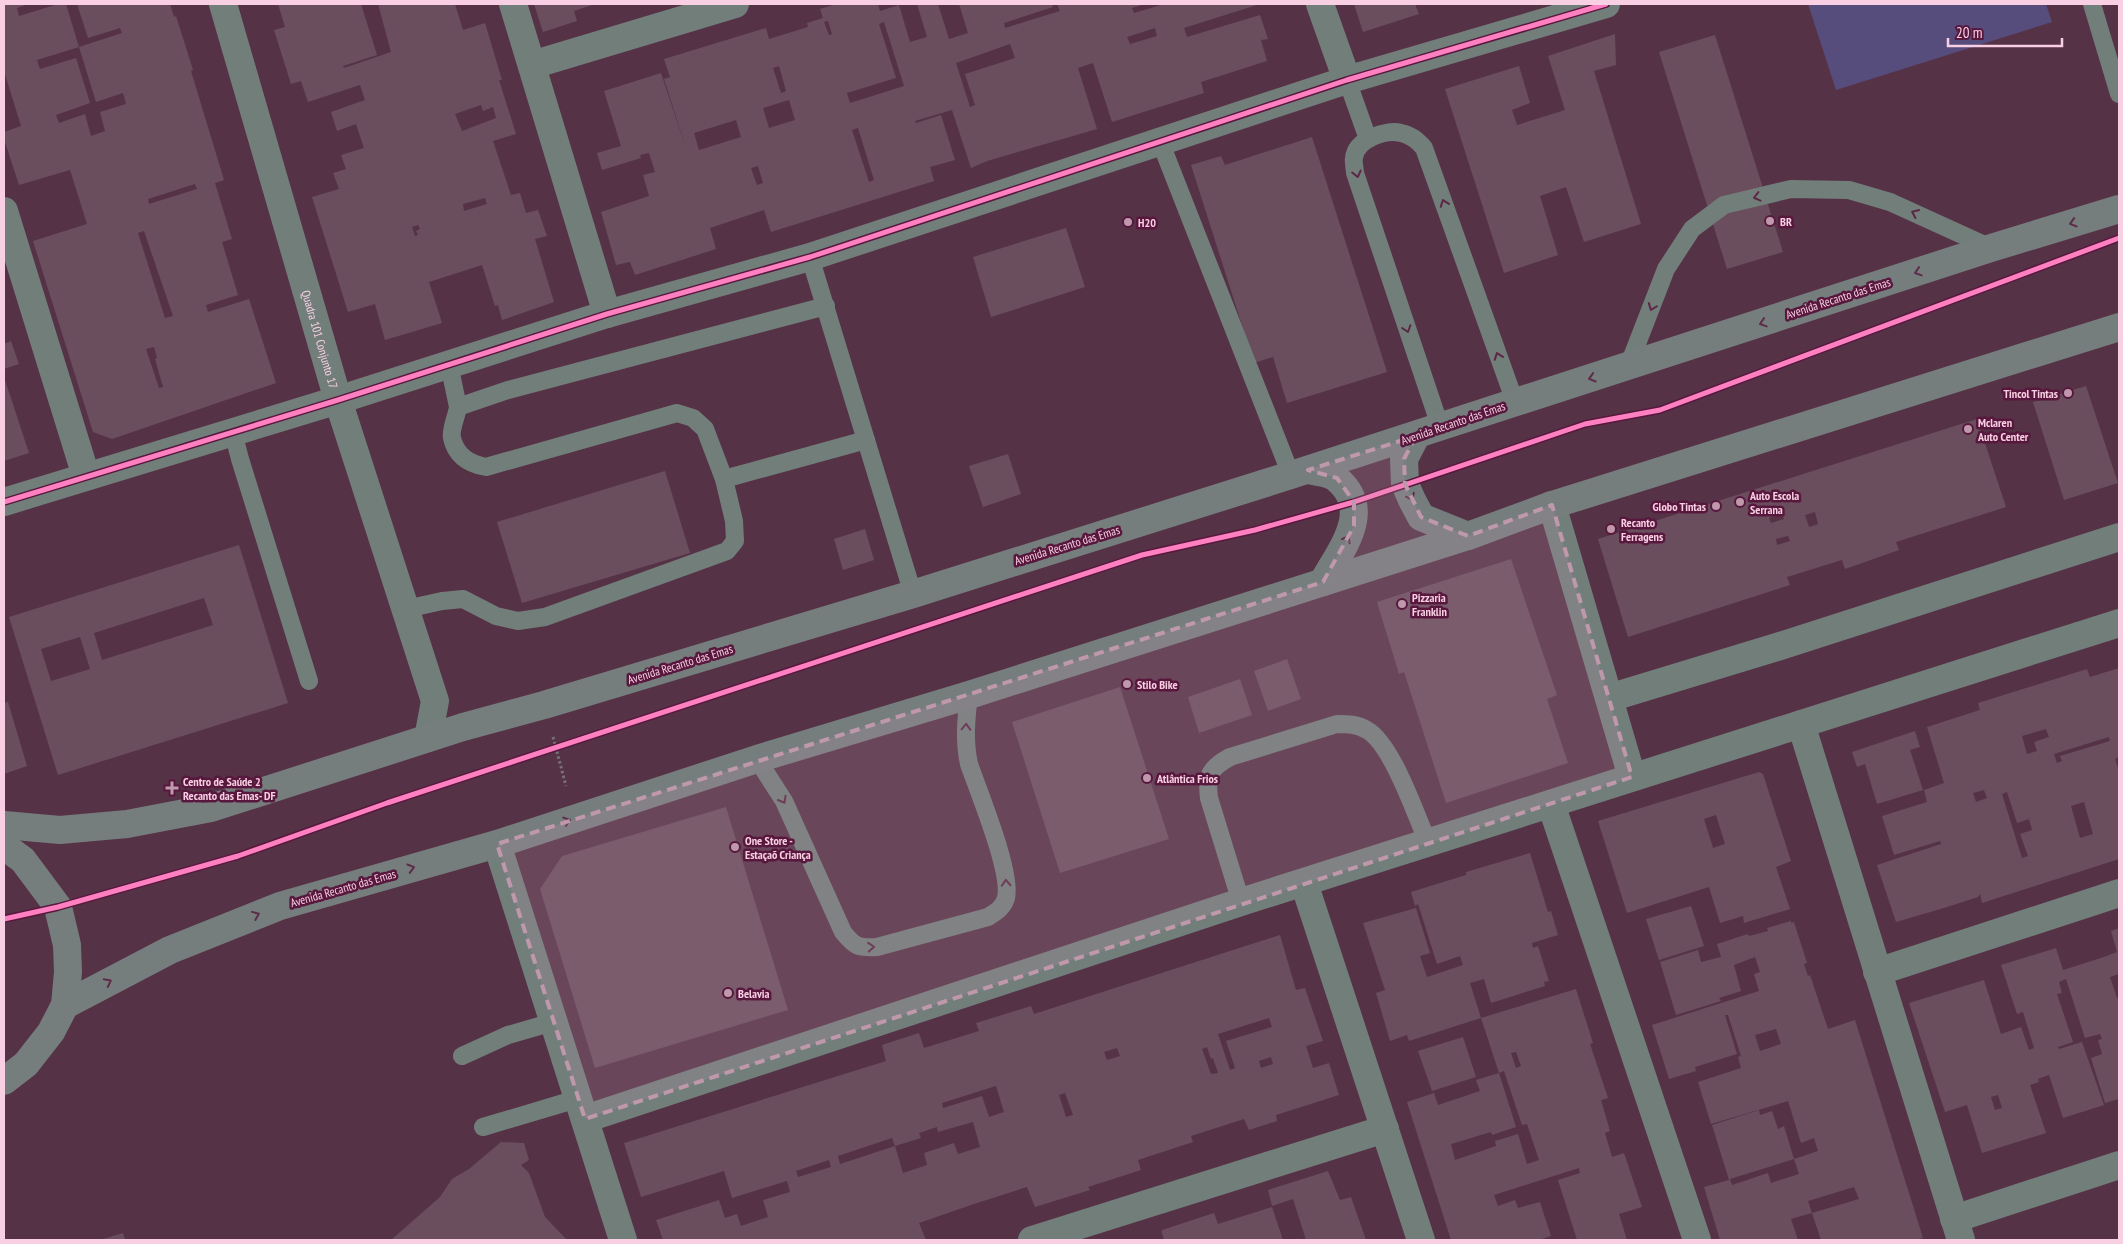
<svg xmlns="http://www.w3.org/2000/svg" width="2123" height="1244" font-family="'PT Sans Narrow',sans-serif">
<rect width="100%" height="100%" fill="#563247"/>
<path fill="#574d7d" d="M1808,4H2046L2052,22L1836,90Z"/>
<g fill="#6a4e5e" fill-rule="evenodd">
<path d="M4,4H28L17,8L19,16L58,4H66L79,47L122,33L120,28L88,38L77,4H170L174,17L176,16L193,70L191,71L224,180L215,183L232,239L222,242L238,295L206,305L208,312L249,299L276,383L112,439L93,432L33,241L87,224L70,170L19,185L4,139V132L21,126L4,71ZM79,47L96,102L123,93L126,104L100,112L105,131L91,136L85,114L59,123L56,115L90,103L76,58L40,69L37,60ZM195,184L197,189L149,204L148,199ZM144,231L173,316L165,318L138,233ZM154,347L157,358L155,359L163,387L159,388L146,349Z"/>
<path d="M278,4H361L377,55L343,66L344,68L391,52L378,4H455L463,30L485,23L502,80H499L516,134L493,141L511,195L520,193L526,213L538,210L547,236L535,239L554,302L502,320L498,305L495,306L482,265L429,282L442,323L385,340L375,304L348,312L312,197L339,189L333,173L346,169L341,155L364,148L356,124L337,131L331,112L365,100L360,85L308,102L301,81L291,84L274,30L285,27ZM481,105L483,111L493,107L496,118L462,131L455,114ZM485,198L487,204L464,211L463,204ZM418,225L420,229L416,231L418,235L415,236L412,227Z"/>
<path d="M534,4H595L574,11L577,21L543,32Z"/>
<path d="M837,4H878L880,11L899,5L910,42L927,37L917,4H938L949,39L968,33L959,4H1052L1053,7L1004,23L1005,28L1060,11L1057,4H1145L1132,8L1134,13L1164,4H1260L1184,28L1187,37L1260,15L1268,39L1261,40L1267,61L1201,82L1204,93L1112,122L1093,63L1078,68L1097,129L987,161L971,168L952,110L915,121L916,123L941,115L955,160L930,167L934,181L771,232L764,210L710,228L716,249L635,275L630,262L616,265L601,212L649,196L643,175L655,172L649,153L640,155L641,158L602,170L597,153L621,146L604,91L661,73L688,154L664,79L670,77L664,59L766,28L769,39L808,27L807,23L823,18L820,9ZM828,21L832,34L829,35L824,22ZM884,22L904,86L850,103L847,93L896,78L879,24ZM1155,28L1157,36L1130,44L1127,37ZM1010,44L1015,58L965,74L975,105L970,107L956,63ZM779,66L786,91L781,93L773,68ZM789,100L795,120L769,128L763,108ZM736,120L741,137L699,150L694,133ZM858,128L874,180L869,182L852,130ZM758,166L763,183L757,185L751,168Z"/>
<path d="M1354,4H1415L1419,14L1363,32Z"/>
<path d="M1615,34L1616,65L1594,71L1641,224L1584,242L1566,187L1540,196L1558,255L1504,273L1445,89L1519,66L1530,103L1512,110L1517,125L1565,110L1548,56Z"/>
<path d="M1715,35L1783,252L1727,269L1659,52Z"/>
<path d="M1312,137L1387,372L1287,403L1273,357L1254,363L1191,165L1221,156L1225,165Z"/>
<path d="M1066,228L1085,287L991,317L973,257Z"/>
<path d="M11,341L19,364L4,369V344Z"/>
<path d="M4,377L29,453L4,461Z"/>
<path d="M2086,386L2118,483L2064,500L2033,402Z"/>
<path d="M1977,419L2006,507L1896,542L1899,550L1845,569L1842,560L1787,577L1790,585L1628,637L1598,539ZM1815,512L1818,524L1809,527L1805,515ZM1782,514L1784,519L1771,523L1769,518ZM1788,536L1790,541L1777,545L1776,539Z"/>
<path d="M1008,454L1021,494L983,507L969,466Z"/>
<path d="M665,471L690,553L522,603L497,522Z"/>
<path d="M865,529L874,560L843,570L834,539Z"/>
<path d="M239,545L288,703L58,775L9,617ZM204,598L213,625L102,660L94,633ZM80,637L90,669L51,681L41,649Z"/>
<path d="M1511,559L1557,695L1547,699L1568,763L1446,803L1404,672L1399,674L1377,602Z"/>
<path d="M1287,659L1301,699L1268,711L1254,671Z"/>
<path d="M2119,668V757L2115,759L2119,771V859L1982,903L1980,894L1978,897L1944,908L1896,922L1877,865L1941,844L1940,841L1894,855L1882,816L1927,802L1924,790L1944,783L1927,727L1980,710L1978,703L2087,669L2090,677ZM2046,729L2049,737L2034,742L2037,751L2027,754L2022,736ZM2109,737L2110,741L2060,756L2062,761L2057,763L2054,754ZM1984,790L1987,798L1976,802L1973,793ZM2007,792L2017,823L2029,819L2032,830L2020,834L2028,856L2022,858L2002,794ZM2084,802L2093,834L2080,838L2071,806Z"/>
<path d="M1240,679L1252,715L1199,733L1188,697Z"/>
<path d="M1120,687L1169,839L1060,873L1012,722Z"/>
<path d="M8,702L27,766L4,774V703Z"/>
<path d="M1915,731L1920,747L1910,750L1923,790L1877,804L1865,764L1857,767L1852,752Z"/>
<path d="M1759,772L1763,774L1791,861L1776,867L1790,909L1744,923L1743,916L1720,923L1709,887L1627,913L1598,821ZM1716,815L1725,844L1713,848L1704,819Z"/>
<path d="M726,807L788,1010L595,1068L540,889L562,856Z"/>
<path d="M1530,853L1548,912L1551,911L1558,935L1532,943L1533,948L1538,946L1549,981L1544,982L1545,986L1491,1003L1484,979L1470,983L1481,1018L1409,1041L1407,1035L1390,1041L1376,993L1385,990L1363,923L1416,908L1430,953L1420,956L1427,977L1463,965L1460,956L1437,964L1418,904L1415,906L1411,892L1466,875V872Z"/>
<path d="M1691,906L1704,946L1659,960L1646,919Z"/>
<path d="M1791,921V923L1794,922L1807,963L1804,964L1808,976L1810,975L1828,1029L1855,1020L1923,1238L1916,1240H1821L1812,1213L1859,1199L1854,1187L1808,1201L1812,1213L1791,1219L1798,1240H1720L1704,1187L1729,1180L1712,1125L1759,1110L1760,1115L1772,1111L1778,1129L1784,1126L1794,1159L1818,1151L1814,1138L1801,1143L1788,1101L1711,1124L1698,1082L1741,1068L1738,1057L1741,1056L1728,1015H1725L1737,1054L1695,1067L1696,1071L1669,1079L1652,1025L1759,991L1754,974L1760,972L1755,957L1734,965L1741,991L1719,998L1721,1001L1676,1015L1660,962L1698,950L1701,962L1721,957L1717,944L1748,934L1749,936L1768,931L1767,928ZM1776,1029L1781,1044L1760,1051L1755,1035ZM1794,1159L1799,1174L1771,1183L1768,1173L1732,1185L1730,1179Z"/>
<path d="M2119,928V974L2110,977L2117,998L2119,997V1099L2105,1103L2091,1058L2102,1054L2098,1040L2102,1039L2100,1034L2085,1038L2066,979L2059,982L2062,993L2057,994L2073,1042L2058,1047L2059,1049L2082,1042L2104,1105L2063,1118L2049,1075L2038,1079L2039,1082L2030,1085L2046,1133L1982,1153L1967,1105L1945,1112L1909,1003L1984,980L2001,1034L2021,1027L2029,1050L2034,1048L2023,1012L2017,1014L2001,965L2056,948L2063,970L2104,957L2117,952L2111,931ZM1998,1095L2002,1108L1995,1110L1991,1097Z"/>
<path d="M1280,935L1296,990L1305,988L1323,1041L1306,1046L1313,1068L1329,1063L1339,1095L1276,1115L1277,1121L1249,1130L1244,1119L1191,1136L1193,1142L1138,1160L1141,1170L1088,1187L1090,1190L1035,1207L1027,1187L974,1204L919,1223L926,1240H663L656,1220L719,1200L725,1218L737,1214L741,1226L768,1217L763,1200L790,1192L787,1181L732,1198L724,1171L641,1197L624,1143L886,1061L882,1045L919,1033L924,1048L979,1031L976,1023L1031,1006L1034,1014ZM1269,1018L1272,1027L1226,1041L1235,1068L1230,1070L1218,1034ZM1207,1047L1211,1059L1213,1058L1218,1073L1211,1074L1202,1049ZM1117,1048L1120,1056L1107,1060L1104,1052ZM1271,1057L1273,1064L1261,1068L1259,1061ZM996,1086L1004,1112L989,1117L982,1096L943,1108L942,1103ZM1065,1093L1073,1115L1066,1117L1059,1095ZM973,1122L980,1147L958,1154L954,1143L924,1153L927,1165L903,1173L895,1146L840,1164L838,1156L892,1138L895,1146L921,1138L919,1133L937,1127L938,1132ZM829,1160L831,1167L798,1177L796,1171Z"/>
<path d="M1576,989L1593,1043L1590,1044L1608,1098L1601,1100L1610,1131L1605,1133L1612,1157L1624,1153L1642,1207L1619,1214L1627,1240H1577L1558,1180L1580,1173L1579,1168L1494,1195L1498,1206L1515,1200L1518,1208L1540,1202L1551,1236L1539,1240H1451L1407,1102L1434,1093L1438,1105L1480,1091L1476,1080L1499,1073L1516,1127L1492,1135L1491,1132L1451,1144L1455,1160L1496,1146L1495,1141L1518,1134L1527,1164L1539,1160L1527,1124L1522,1125L1504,1071L1499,1073L1481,1018ZM1516,1052L1521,1066L1516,1068L1511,1053Z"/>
<path d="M1463,1037L1476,1077L1432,1091L1418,1051Z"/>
<path d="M501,1142L524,1143L529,1160L521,1165L529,1173L545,1217L567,1240H391L440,1197L452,1179L469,1169Z"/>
<path d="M1328,1171L1340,1200L1351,1197L1366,1240H1306L1293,1199L1272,1206L1268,1190Z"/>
<path d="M1272,1207L1283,1240H1164L1162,1233V1230L1214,1213L1218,1224Z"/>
<path d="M123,1233L125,1240H100Z"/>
</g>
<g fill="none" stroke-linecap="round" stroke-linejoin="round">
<path stroke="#787176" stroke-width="3" stroke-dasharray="2.5 2.5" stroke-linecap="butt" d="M553,737L566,786"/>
<g stroke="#727e7a" stroke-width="18">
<path d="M2092,4L2119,94"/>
<path d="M1347,80L1368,139"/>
<path d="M1160,141L1291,475"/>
<path d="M810,257L913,594"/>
<path d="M449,364L458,407L508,390L826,306"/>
<path d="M1628,367L1666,269L1692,229L1724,205L1791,189L1849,190L1890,202L1991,248"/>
<path d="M458,407C457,415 450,430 452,438C456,456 469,464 486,467L677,413L693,418L705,429L724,479L866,440"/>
<path d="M1440,426L1355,173C1355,169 1353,162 1354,158C1356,139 1386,129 1401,133C1411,135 1417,140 1424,148L1515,402"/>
<path d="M233,432L240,459L309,681"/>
<path d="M406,609L442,601L463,599L496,616L518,621L545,617L727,551L735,541L734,521L724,479"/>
<path d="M757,759L784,801L843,932C855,947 858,948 877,947L988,917C996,912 1003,908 1006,898C1012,872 979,793 969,764C964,741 966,719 969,695"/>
<path d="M1241,902L1209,798C1206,775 1210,768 1230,757L1337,724C1348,724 1357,724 1367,730C1392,744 1416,815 1428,843"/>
<path d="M462,1056L508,1035L553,1022"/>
<path d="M483,1127L577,1099"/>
</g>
<g stroke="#727e7a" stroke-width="28">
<path id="s1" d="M223,4L338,400L435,701L428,738"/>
<path d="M513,4L607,314"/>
<path d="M1320,4L1347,80"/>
<path d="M532,65L735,4"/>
<path d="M4,211L86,476"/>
<path d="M4,502L338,400L607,314L810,257L1347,80L1606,4"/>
<path d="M1552,505L1632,777"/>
<path d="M1609,698L1777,647L2119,537"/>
<path d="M1801,724L1961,1240"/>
<path d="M1551,804L1697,1240"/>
<path d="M497,844L623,1240"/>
<path d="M1304,883L1421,1240"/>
<path d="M1877,972L2119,893"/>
<path d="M585,1119L1241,902L2119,623"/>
<path d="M1954,1219L2119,1165"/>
<path d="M1032,1240L1385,1129"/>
</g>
<g stroke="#767e7d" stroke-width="28">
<path d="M1416,436L1404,459L1405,484L1412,500L1421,517L1468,536"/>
<path d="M1308,470C1316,472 1331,473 1337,479C1374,511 1341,549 1323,582"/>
<path d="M4,825L60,830L127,824L211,808L463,727L544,705L913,594L1291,475L1991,248L2119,209"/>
<path d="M4,846L23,860L58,907L67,945L68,972L65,1005L51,1032L26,1064L4,1081"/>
<path d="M65,1005L170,950L280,906L497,844L757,759L969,695L1468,536L1552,505L2119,327"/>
</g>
<g stroke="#58183e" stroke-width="8">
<g id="cycleway">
<path d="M4,502L338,400L607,314L810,257L1347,80L1606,4"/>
<path d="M4,919L58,907L238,856L387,803L1142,555L1255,530L1354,502L1585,424L1660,410L2119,238"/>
</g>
</g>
<use href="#cycleway" stroke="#ff80c0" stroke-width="5"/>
</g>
<defs><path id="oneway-chevron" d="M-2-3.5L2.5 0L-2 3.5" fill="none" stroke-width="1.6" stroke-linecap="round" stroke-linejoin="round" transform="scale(1.25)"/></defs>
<g stroke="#5c2747">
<use href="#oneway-chevron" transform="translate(1357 174) rotate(77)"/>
<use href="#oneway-chevron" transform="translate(1757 197) rotate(166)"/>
<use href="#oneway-chevron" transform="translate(1444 203) rotate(-110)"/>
<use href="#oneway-chevron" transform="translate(1915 213) rotate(-155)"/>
<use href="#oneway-chevron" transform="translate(1652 307) rotate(111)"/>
<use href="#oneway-chevron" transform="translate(1407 329) rotate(72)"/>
<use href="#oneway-chevron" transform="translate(1498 356) rotate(-110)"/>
<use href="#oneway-chevron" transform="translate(966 727) rotate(-88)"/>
<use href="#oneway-chevron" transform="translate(783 800) rotate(60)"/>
<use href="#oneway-chevron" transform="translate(1006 883) rotate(-93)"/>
<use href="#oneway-chevron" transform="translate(871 947) rotate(-4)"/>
</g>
<g stroke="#5e2c4b">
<use href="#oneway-chevron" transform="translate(2073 223) rotate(163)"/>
<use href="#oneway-chevron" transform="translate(1918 272) rotate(162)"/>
<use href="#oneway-chevron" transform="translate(1763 323) rotate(162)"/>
<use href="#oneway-chevron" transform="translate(1592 378) rotate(163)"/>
<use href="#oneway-chevron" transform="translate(1411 497) rotate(64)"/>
<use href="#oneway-chevron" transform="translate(1347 539) rotate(-61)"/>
<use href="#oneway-chevron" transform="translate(567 821) rotate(-18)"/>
<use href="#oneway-chevron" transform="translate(411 868) rotate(-16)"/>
<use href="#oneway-chevron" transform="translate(256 915) rotate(-22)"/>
<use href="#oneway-chevron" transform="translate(108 982) rotate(-27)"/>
</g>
<path fill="#bf98ac" fill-opacity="0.2" stroke="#bf98ac" stroke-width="4" stroke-dasharray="10 6" stroke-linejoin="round" d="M1416,436L1404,459L1405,484L1421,517L1468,536L1552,505L1632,777L585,1119L497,844L1323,582L1354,526V502L1337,478L1308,470Z"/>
<g fill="#bf98ac" stroke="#58183e" stroke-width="2">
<circle cx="1770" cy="221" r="5"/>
<circle cx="1128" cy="222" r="5"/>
<circle cx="2068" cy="393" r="5"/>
<circle cx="1968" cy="429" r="5"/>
<circle cx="1740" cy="502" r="5"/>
<circle cx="1716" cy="506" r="5"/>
<circle cx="1611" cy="529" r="5"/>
<circle cx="1402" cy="604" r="5"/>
<circle cx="1127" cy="684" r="5"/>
<circle cx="1147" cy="778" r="5"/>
<path d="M169.5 780.5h5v5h5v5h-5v5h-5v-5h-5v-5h5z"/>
<circle cx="735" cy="847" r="5"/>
<circle cx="728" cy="993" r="5"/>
</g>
<g text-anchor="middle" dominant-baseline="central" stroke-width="5" stroke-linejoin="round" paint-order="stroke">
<g font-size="12" font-weight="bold" fill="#f8cfe3" stroke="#58183e" text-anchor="start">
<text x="1780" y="221">BR</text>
<text x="1138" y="222">H20</text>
<text x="2058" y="393" text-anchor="end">Tincol Tintas</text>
<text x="1978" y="422">Mclaren<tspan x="1978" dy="14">Auto Center</tspan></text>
<text x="1750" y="495">Auto Escola<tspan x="1750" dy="14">Serrana</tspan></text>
<text x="1706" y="506" text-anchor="end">Globo Tintas</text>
<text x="1621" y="522">Recanto<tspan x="1621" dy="14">Ferragens</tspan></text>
<text x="1412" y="597">Pizzaria<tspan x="1412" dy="14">Franklin</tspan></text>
<text x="1137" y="684">Stilo Bike</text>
<text x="1157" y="778">Atlântica Frios</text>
<text x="183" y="781">Centro de Saúde 2<tspan x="183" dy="14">Recanto das Emas- DF</tspan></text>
<text x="745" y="840">One Store -<tspan x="745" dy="14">Estaçaõ Criança</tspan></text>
<text x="738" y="993">Belavia</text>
</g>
<g font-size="12" fill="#f8cfe3" stroke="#58183e">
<text transform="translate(1838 298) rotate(-18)">Avenida Recanto das Emas</text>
<text stroke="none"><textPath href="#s1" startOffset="349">Quadra 101 Conjunto 17</textPath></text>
<text transform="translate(1453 423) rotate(-19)">Avenida Recanto das Emas</text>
<text transform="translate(1067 545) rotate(-17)">Avenida Recanto das Emas</text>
<text transform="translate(680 664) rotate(-17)">Avenida Recanto das Emas</text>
<text transform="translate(343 888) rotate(-16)">Avenida Recanto das Emas</text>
</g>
</g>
<rect width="2123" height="1244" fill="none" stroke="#f8cfe3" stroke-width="10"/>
<path d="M1948 38v8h114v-8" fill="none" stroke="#f8cfe3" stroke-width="2.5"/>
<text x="1956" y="38" font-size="15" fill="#f8cfe3" stroke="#58183e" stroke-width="4" paint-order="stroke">20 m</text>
</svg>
